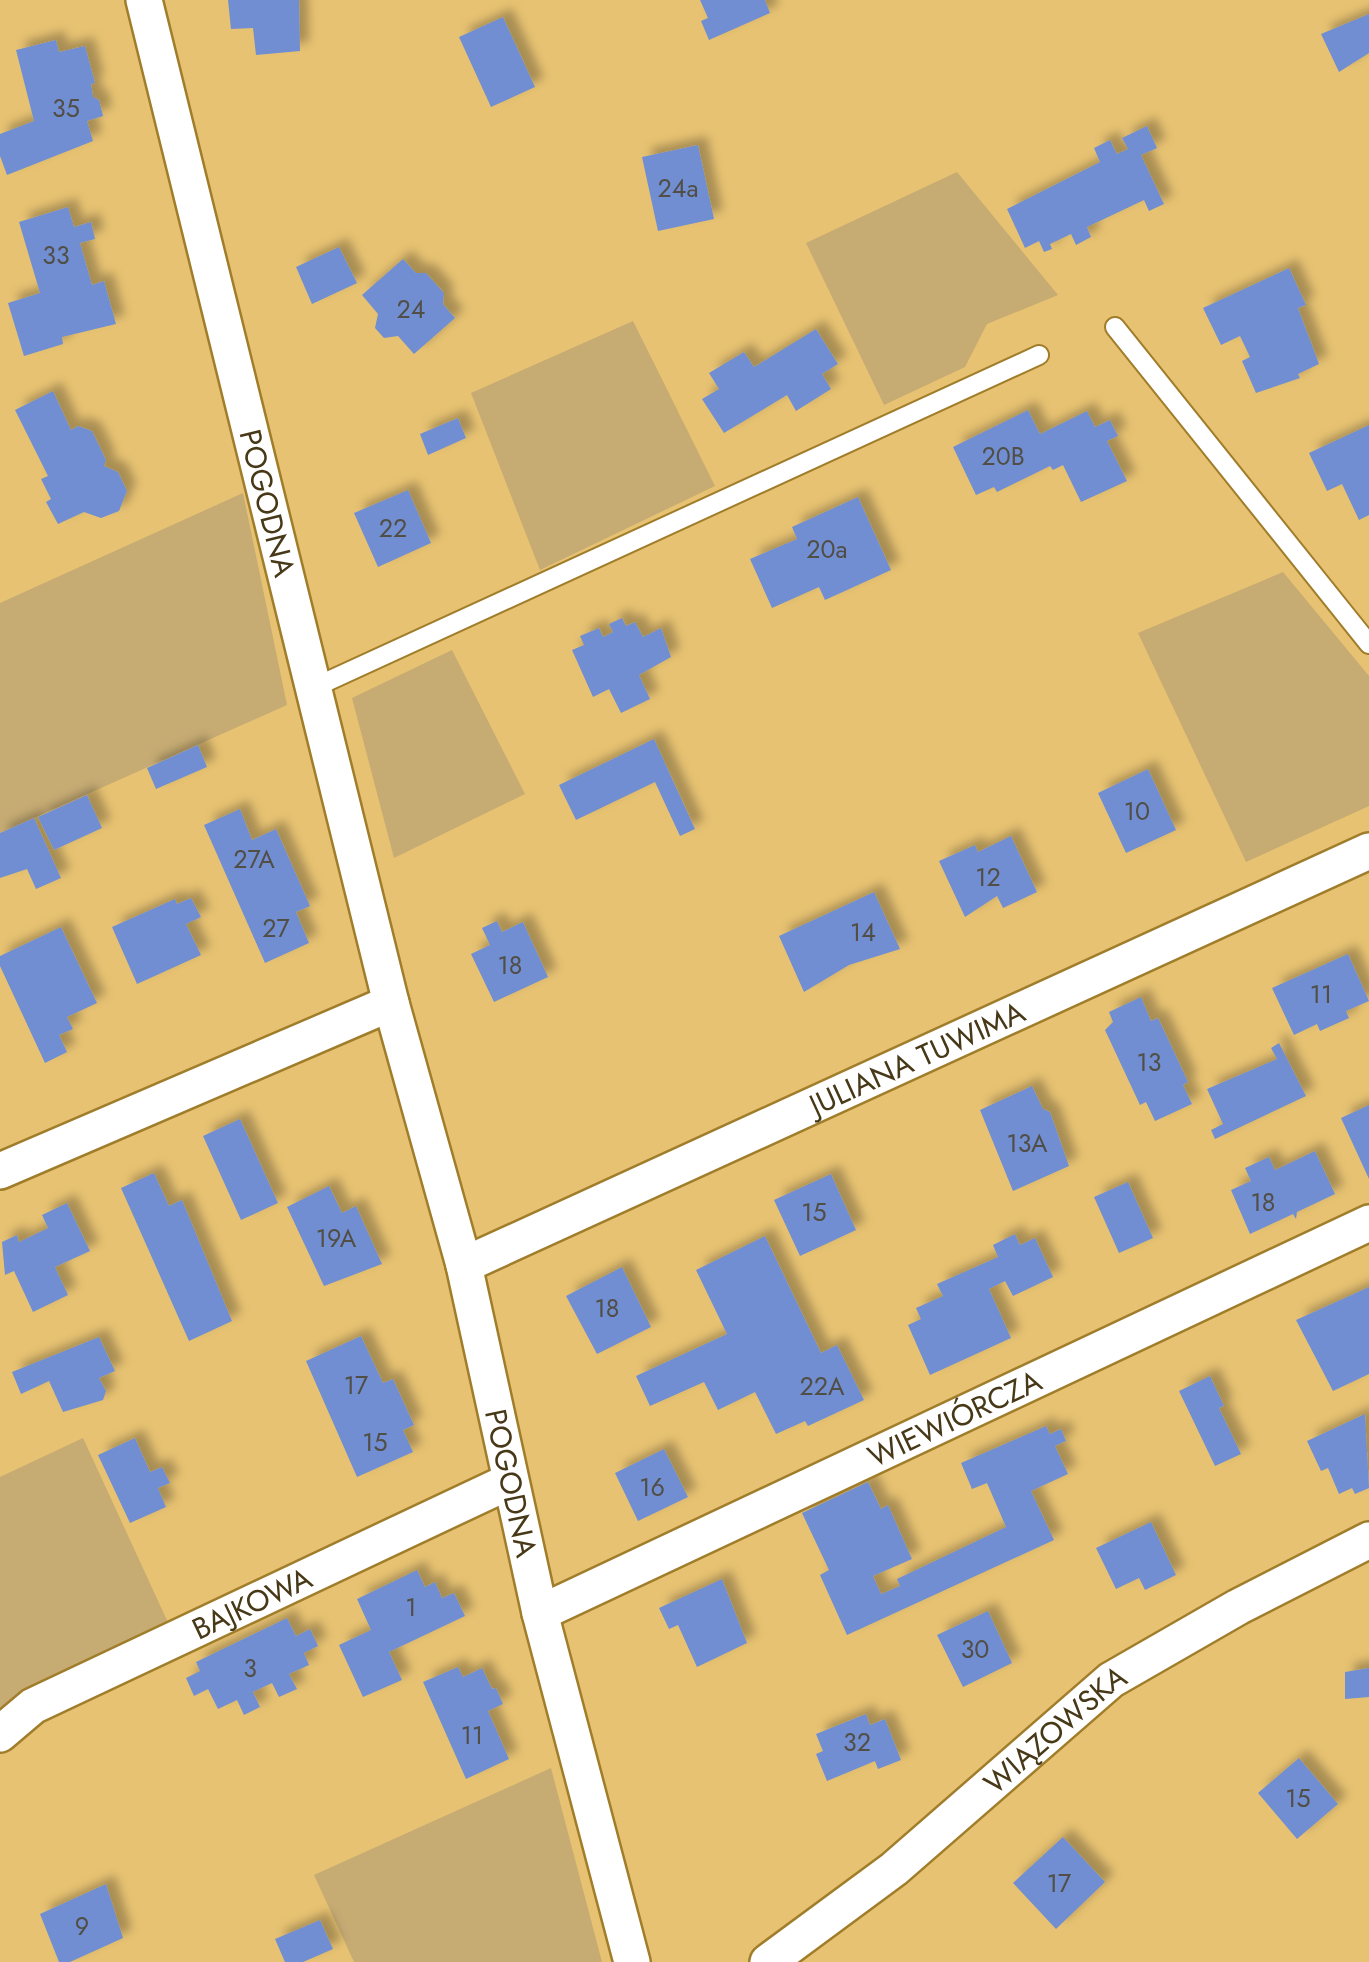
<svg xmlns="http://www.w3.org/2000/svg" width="1369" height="1962" font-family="Jost,sans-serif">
<defs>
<filter id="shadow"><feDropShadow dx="9" dy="-9" stdDeviation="5" flood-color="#0004"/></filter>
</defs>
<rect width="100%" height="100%" fill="#e7c272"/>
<g fill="#c6ab73">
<path d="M957,172L1058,295L987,324L965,367L884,405L806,243Z"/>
<path d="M633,321L715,486L540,570L471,393Z"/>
<path d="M243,493L287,705L0,833V603Z"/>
<path d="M1283,572L1369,676V806L1246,862L1138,633Z"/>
<path d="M452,650L525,794L394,858L352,698Z"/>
<path d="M83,1438L171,1629L0,1709V1477Z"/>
<path d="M551,1768L602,1962H354L314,1875Z"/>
</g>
<g fill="#6f8ed1" filter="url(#shadow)">
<path d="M228,0H299L300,51L256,55L253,28L231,29Z"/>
<path d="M700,0H765L770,13L709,40L701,21L708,18Z"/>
<path d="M1369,14V53L1339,72L1321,34Z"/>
<path d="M503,17L535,87L491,107L459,37Z"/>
<path d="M56,40L59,52L85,46L95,83L91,84L93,97L99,100L103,116L87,121L93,141L7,175L0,156V134L34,121L16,50Z"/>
<path d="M1147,126L1157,148L1141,155L1164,204L1149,211L1144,200L1087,227L1091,237L1076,245L1071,234L1050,244L1052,249L1044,252L1039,241L1025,248L1007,209L1100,162L1094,148L1110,140L1117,154L1128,149L1122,138Z"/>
<path d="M698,145L714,219L658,231L642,157Z"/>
<path d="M68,207L74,227L91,222L95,239L80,243L92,285L104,281L116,324L62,337L63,344L24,356L8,303L40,293L19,222Z"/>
<path d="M339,247L357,283L312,304L296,267Z"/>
<path d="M403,259L416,273H426L444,293L443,304L455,318L414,354L398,336L384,338L375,328L378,314L362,295Z"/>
<path d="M1289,268L1306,305L1298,308L1319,364L1298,374L1300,378L1256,393L1242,361L1250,357L1240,336L1221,345L1203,308Z"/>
<path d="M816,329L838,364L822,374L831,389L796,411L787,395L724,433L702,399L719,389L709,373L744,352L754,367Z"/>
<path d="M53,391L71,430L78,426L92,431L106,460L104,466L118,472L127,491L119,511L101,518L84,512L58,524L46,502L51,499L41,479L48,476L15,410Z"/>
<path d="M1028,410L1040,434L1087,411L1095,427L1110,420L1118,436L1107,441L1127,481L1081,502L1063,465L1053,470L1050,466L997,492L994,487L976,495L953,447Z"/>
<path d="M458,418L466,438L428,455L420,434Z"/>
<path d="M1369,425V515L1359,520L1342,484L1327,491L1309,453Z"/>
<path d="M408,490L431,543L378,567L354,513Z"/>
<path d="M858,497L891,570L825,600L819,587L772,608L750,559L797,539L792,527Z"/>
<path d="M622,618L626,626L635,622L643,637L661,628L671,657L639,675L650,699L621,713L609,689L593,697L572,650L584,645L580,636L599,628L603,637L613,632L609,624Z"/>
<path d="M654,739L695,829L680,836L655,782L576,820L559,785Z"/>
<path d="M198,745L207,767L156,789L147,768Z"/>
<path d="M1148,769L1176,830L1126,853L1098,793Z"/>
<path d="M87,795L102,828L54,850L38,817Z"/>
<path d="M240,809L252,840L276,829L310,906L296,912L309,943L265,963L204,825Z"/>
<path d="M34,818L61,878L36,889L27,869L0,878V833Z"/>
<path d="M1011,836L1037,892L1003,908L997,896L965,917L939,861L975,845L978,852Z"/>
<path d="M874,892L900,949L849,965L804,992L779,936Z"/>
<path d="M191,898L201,917L186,924L201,955L137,984L112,927L175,899L177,904Z"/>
<path d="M497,921L502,932L523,922L548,977L494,1002L471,954L490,945L482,928Z"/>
<path d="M61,927L97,1003L67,1017L73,1029L59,1035L67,1052L45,1063L0,966V956Z"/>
<path d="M1348,954L1369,1001L1346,1011L1349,1018L1320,1031L1317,1024L1294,1035L1272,988Z"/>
<path d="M1141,997L1151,1021L1158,1018L1169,1041L1188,1082L1183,1085L1192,1104L1155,1121L1146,1102L1140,1105L1105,1030L1113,1022L1109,1012Z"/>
<path d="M1279,1043L1306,1096L1215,1139L1211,1130L1223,1124L1207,1089L1277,1059L1271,1048Z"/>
<path d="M1032,1086L1043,1109L1050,1112L1069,1166L1013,1191L980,1110Z"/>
<path d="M1369,1105V1179L1341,1118Z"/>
<path d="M240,1119L278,1203L241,1220L203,1136Z"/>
<path d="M1315,1151L1335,1194L1297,1212L1296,1219L1293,1214L1250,1234L1231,1190L1251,1181L1245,1168L1269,1157L1275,1170Z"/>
<path d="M154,1173L169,1206L182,1200L232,1321L189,1341L121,1188Z"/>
<path d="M831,1174L856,1230L800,1256L774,1200Z"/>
<path d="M1128,1182L1153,1238L1119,1253L1094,1197Z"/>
<path d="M329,1186L342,1213L356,1206L382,1264L324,1286L287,1207Z"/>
<path d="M67,1203L90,1251L55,1267L68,1295L33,1312L14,1271L5,1275L2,1242L17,1235L19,1242L48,1228L42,1215Z"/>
<path d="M1015,1234L1020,1245L1035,1238L1053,1277L1013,1296L1005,1281L989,1289L1011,1338L930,1375L908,1325L921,1319L916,1308L943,1296L937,1284L998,1257L993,1245Z"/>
<path d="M765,1236L821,1353L837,1345L864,1400L808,1426L805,1421L776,1434L755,1392L718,1410L704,1382L650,1406L636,1376L727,1334L696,1270Z"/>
<path d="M622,1267L651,1327L597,1354L566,1296Z"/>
<path d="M1369,1287V1374L1333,1391L1296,1320Z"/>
<path d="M361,1336L383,1383L393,1379L403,1401L414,1425L403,1430L413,1452L357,1477L306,1361Z"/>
<path d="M99,1337L115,1371L99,1378L106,1391L103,1400L63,1412L49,1381L21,1394L12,1372Z"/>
<path d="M1210,1376L1224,1406L1219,1408L1241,1454L1215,1466L1179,1391Z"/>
<path d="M1365,1414L1369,1488L1355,1494L1352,1488L1339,1494L1328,1468L1321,1471L1307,1441Z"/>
<path d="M1046,1426L1050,1434L1061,1429L1066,1441L1055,1446L1068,1474L1031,1491L1054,1540L847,1635L820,1575L829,1570L802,1513L868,1482L881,1509L888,1505L912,1559L873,1576L881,1594L900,1586L897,1579L1006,1527L987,1483L972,1489L961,1463Z"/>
<path d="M135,1438L150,1472L162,1467L170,1483L158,1488L166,1507L130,1523L98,1455Z"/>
<path d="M664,1449L688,1497L638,1521L615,1473Z"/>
<path d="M1151,1522L1176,1575L1145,1590L1139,1578L1116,1589L1096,1548Z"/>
<path d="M417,1570L425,1587L435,1582L442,1598L454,1593L465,1616L389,1652L402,1680L363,1697L339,1645L371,1630L357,1599Z"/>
<path d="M722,1579L747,1643L697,1667L678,1625L669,1629L659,1608Z"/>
<path d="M988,1611L1012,1663L963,1687L937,1635Z"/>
<path d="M287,1618L296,1636L310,1629L318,1646L304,1653L309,1665L289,1674L297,1689L279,1697L272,1683L253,1692L260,1707L244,1715L237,1700L218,1709L208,1689L194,1696L186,1678L200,1671L196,1662Z"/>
<path d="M458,1667L463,1677L482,1668L492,1689L496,1688L503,1704L488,1711L509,1759L466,1779L423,1682Z"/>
<path d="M1369,1668V1697L1345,1699V1672Z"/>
<path d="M866,1714L870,1725L885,1719L901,1760L878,1769L875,1761L827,1781L816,1754L823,1751L816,1734Z"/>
<path d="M1299,1758L1338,1804L1297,1839L1258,1793Z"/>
<path d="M1063,1837L1105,1882L1056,1929L1013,1883Z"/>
<path d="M106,1884L123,1938L70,1962H59L40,1914Z"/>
<path d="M320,1920L333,1949L303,1962H285L275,1939Z"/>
</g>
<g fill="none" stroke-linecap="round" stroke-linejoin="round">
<g stroke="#a07d2a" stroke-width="22">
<g id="lane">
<path d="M1115,327L1369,644"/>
<path d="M313,688L1039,355"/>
</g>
</g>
<g stroke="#a07d2a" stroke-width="40">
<g id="street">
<path id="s1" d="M144,0L391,1003L464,1265L540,1613L632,1962"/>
<path d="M0,1171L391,1003"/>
<path id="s2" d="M464,1265L1369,851"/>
<path id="s3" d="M540,1613L1369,1223"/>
<path id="s4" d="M0,1734L33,1706L508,1482"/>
<path id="s5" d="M768,1962L894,1869L1111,1680L1238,1607L1369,1540"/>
</g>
</g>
<use href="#lane" stroke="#fff" stroke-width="18"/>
<use href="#street" stroke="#fff" stroke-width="35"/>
</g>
<g text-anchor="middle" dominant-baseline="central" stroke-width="9" stroke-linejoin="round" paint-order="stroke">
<g font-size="25" fill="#514e46">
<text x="66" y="108">35</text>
<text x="678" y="188">24a</text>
<text x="56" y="255">33</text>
<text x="411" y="309">24</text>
<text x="1003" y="456">20B</text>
<text x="393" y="528">22</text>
<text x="827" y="549">20a</text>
<text x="1137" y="811">10</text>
<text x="254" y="859">27A</text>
<text x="988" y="877">12</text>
<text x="276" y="928">27</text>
<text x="863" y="932">14</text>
<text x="510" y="965">18</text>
<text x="1321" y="994">11</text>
<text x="1149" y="1062">13</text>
<text x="1027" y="1143">13A</text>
<text x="1263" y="1202">18</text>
<text x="814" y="1212">15</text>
<text x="336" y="1238">19A</text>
<text x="607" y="1308">18</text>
<text x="356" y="1385">17</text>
<text x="822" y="1386">22A</text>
<text x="375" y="1442">15</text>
<text x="652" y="1487">16</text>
<text x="411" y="1607">1</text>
<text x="975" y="1649">30</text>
<text x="250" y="1668">3</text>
<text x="472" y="1735">11</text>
<text x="857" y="1742">32</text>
<text x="1298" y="1798">15</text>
<text x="1059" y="1883">17</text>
<text x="82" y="1926">9</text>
</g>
<g font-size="30" fill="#473817" stroke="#e7c272">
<text stroke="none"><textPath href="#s1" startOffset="518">POGODNA</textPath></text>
<text stroke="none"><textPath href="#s2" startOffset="498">JULIANA TUWIMA</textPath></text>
<text stroke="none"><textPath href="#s3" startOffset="458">WIEWIÓRCZA</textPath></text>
<text stroke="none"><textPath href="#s1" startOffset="1528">POGODNA</textPath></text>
<text stroke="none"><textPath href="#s4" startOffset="285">BAJKOWA</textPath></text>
<text stroke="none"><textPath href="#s5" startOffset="370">WIĄZOWSKA</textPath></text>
</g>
</g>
</svg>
